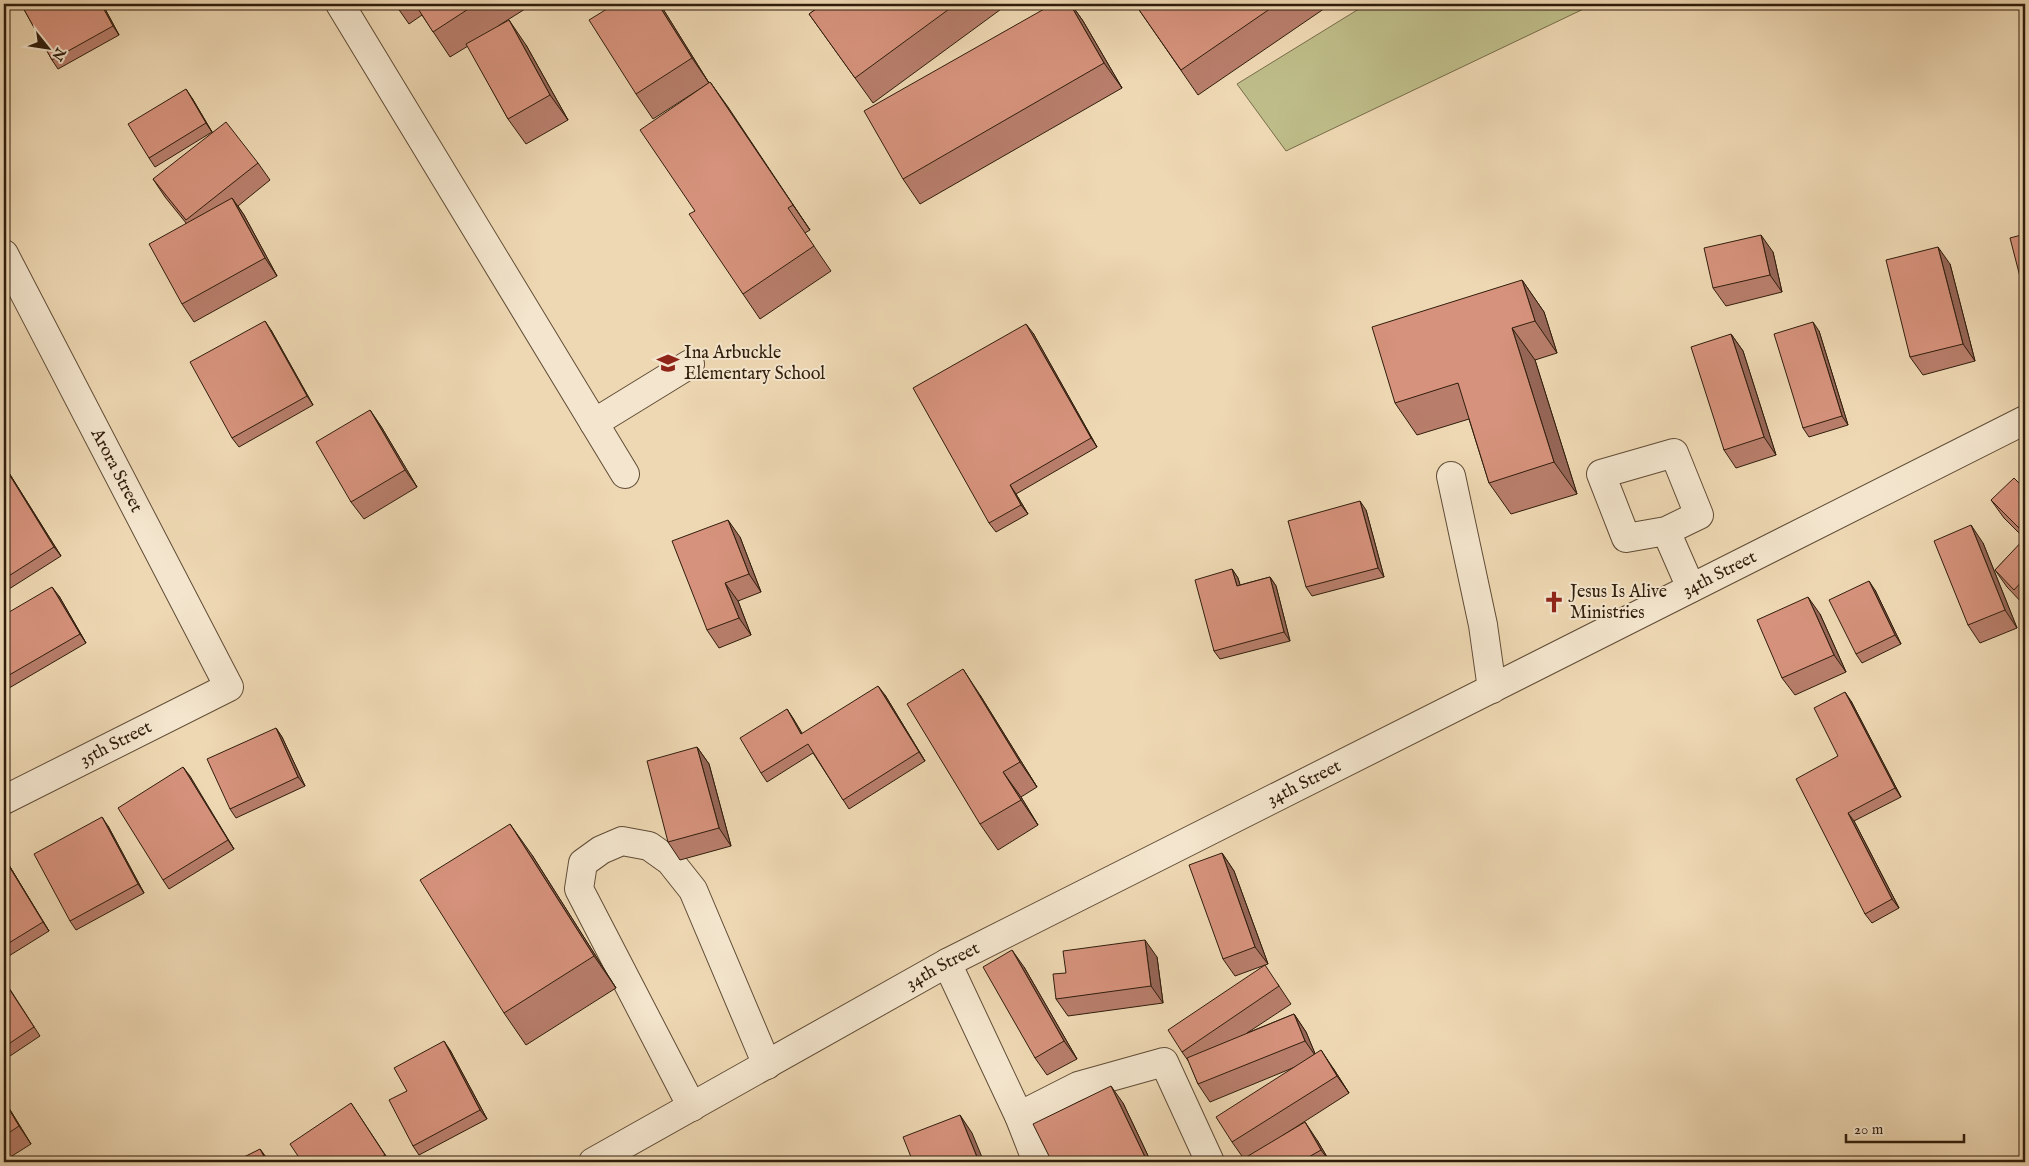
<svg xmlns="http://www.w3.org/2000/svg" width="2029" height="1166" font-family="'IM FELL English',serif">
<rect width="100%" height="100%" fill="#eed8b3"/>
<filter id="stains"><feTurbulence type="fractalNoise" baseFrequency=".004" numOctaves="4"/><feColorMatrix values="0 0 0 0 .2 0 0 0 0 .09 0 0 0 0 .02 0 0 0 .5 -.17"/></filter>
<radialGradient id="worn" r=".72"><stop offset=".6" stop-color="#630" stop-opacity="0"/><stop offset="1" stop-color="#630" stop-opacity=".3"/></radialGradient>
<path fill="#bebd89" stroke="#776d4a" d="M1367,4H1594L1286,151L1237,84Z"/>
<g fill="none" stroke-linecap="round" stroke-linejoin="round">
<g stroke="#604c36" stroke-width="30">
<g id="minor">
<path d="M340,4L625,474"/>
<path id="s1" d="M4,254L229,687L4,800"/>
<path d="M594,423L690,364"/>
<path d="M1451,476L1483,625L1492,689"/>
<path d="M1666,531L1626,538L1601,474L1674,453L1699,515L1666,531L1691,588"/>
<path d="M947,963L1019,1116L1037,1162"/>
<path d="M692,1107L579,889L583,863L601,850L622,841L649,846L670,861L693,890L767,1065"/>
<path d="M1019,1116L1078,1086L1164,1062L1210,1162"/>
<path id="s2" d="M593,1162L947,963L2025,420"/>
</g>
</g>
<use href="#minor" stroke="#f4e6ce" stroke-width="28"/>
</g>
<g fill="#b87e6b" stroke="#301d0c">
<path d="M21,4H109L104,7L119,35L58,69L52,60Z"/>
<path d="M395,4H533L498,26L526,45L568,120L526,144L508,119L468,46L450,57L422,15L409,24Z"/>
<path d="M823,4H1008L873,103L809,14Z"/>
<path d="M1053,4H1071L1083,21L1122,88L920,204L903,179Z"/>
<path d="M1135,4H1331L1198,95Z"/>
<path d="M663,9L709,83L653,119L636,94Z"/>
<path d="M710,82L810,230L805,233L831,271L760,319L743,294L695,211Z"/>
<path d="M192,98L212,132L155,167L149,158Z"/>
<path d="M258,163L270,180L238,206L244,215L277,276L194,322L182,304L186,223L165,197L153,179Z"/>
<path d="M1773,252L1782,292L1726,306L1713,288Z"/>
<path d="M1950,264L1975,361L1923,375L1910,357Z"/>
<path d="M1522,280L1544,312L1557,353L1535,360L1577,494L1511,514L1489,483L1469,419L1417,435L1395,403Z"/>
<path d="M271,330L313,405L239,447L232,438Z"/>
<path d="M1819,331L1848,425L1809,437L1803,428Z"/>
<path d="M1033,333L1097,447L1016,494L1028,514L996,532L989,523Z"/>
<path d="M1731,334L1743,351L1776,455L1736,468L1724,450Z"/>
<path d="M370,410L382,428L417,487L364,519L351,502Z"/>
<path d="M4,465L61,556L9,589L4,582Z"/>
<path d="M2025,489V606L2007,587L1995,570L2025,539L2004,518L1991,500Z"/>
<path d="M1366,510L1384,577L1312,596L1306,587Z"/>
<path d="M740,537L761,592L738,601L751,635L719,648L707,630Z"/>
<path d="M1983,543L2017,628L1980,643L1968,625Z"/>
<path d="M1232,569L1238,578L1240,585L1270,577L1276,586L1290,641L1220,659L1214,651Z"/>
<path d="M1875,590L1901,644L1862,663L1856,654Z"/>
<path d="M59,596L86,643L4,691V615Z"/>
<path d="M1820,614L1846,672L1795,695L1782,678Z"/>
<path d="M885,695L925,761L849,809L813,753L767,782L761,773L787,709L802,734Z"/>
<path d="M980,695L1037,787L1021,797L1038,825L998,850L980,824Z"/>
<path d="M1851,701L1901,797L1854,821L1899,908L1872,923L1865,914L1838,756Z"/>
<path d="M276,728L282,737L305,786L236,818L230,809Z"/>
<path d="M697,747L709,764L731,846L680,860L668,842Z"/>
<path d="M183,767L234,849L169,889L163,880Z"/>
<path d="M108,826L144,893L76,930L70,921Z"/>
<path d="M1222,853L1234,871L1268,964L1235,976L1223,959Z"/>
<path d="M532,855L616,988L526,1045L504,1013Z"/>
<path d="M4,857L49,931L4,959Z"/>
<path d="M1157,957L1163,1003L1068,1016L1056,999L1066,973Z"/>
<path d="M1024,967L1077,1059L1047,1075L1035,1058Z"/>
<path d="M4,980L40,1036L4,1060Z"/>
<path d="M1277,983L1291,1004L1247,1033L1294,1014L1306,1032L1315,1054L1333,1068L1349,1093L1282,1136L1317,1140L1330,1162H1238L1244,1159L1232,1142L1295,1067L1210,1102L1198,1084L1189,1062L1182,1052Z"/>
<path d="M450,1050L487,1119L419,1155L413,1146L407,1091Z"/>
<path d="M4,1100L31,1144L4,1161Z"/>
<path d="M351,1103L390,1162H302Z"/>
<path d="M1123,1103L1151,1162H1052Z"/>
</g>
<g fill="#966657" stroke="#301d0c">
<path d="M101,4L104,7L119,35L113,26Z"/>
<path d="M658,4H659L663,9L709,83L692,58Z"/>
<path d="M1070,4H1071L1083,21L1122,88L1104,63Z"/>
<path d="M509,20L526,45L568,120L550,95Z"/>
<path d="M710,82L728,107L810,230L793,205Z"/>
<path d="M186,89L192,98L212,132L206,123Z"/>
<path d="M232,198L244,215L277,276L265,258Z"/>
<path d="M1761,235L1773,252L1782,292L1770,275Z"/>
<path d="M1938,247L1950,264L1975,361L1963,344Z"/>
<path d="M1522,280L1544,312L1557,353L1535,321Z"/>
<path d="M265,321L271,330L313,405L307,396Z"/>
<path d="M1813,322L1819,331L1848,425L1842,416Z"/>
<path d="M1026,324L1033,333L1097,447L1091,438Z"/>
<path d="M1512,328L1535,360L1577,494L1554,462Z"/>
<path d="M1731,334L1743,351L1776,455L1764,437Z"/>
<path d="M370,410L382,428L417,487L405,470Z"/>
<path d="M4,465L61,556L54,547Z"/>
<path d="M1010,485L1016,494L1028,514L1021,505Z"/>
<path d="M1360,501L1366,510L1384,577L1378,568Z"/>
<path d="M728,520L740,537L761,592L749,574Z"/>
<path d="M1971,525L1983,543L2017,628L2005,610Z"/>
<path d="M1232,569L1238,578L1243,595L1237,586Z"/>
<path d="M1270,577L1276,586L1290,641L1284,632Z"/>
<path d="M1869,581L1875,590L1901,644L1895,635Z"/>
<path d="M725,583L738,601L751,635L739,618Z"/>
<path d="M52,587L59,596L86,643L80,634Z"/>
<path d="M1808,597L1820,614L1846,672L1834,655Z"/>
<path d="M963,669L980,695L1037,787L1020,762Z"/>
<path d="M878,686L885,695L925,761L919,752Z"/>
<path d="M1845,692L1851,701L1901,797L1895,788Z"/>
<path d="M787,709L793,718L808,743L801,734Z"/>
<path d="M276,728L282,737L305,786L298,777Z"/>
<path d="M697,747L709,764L731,846L719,828Z"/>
<path d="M183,767L190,776L234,849L228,840Z"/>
<path d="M1003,772L1021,797L1038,825L1021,800Z"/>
<path d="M1848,813L1854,821L1899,908L1892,899Z"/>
<path d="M102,817L108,826L144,893L138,884Z"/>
<path d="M510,824L532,855L616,988L594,956Z"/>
<path d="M1222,853L1234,871L1268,964L1255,947Z"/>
<path d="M4,857L49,931L43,922Z"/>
<path d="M1145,940L1157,957L1163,1003L1151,986Z"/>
<path d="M1012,950L1024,967L1077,1059L1064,1041Z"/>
<path d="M1294,1014L1306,1032L1317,1058L1305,1041Z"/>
<path d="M444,1041L450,1050L487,1119L480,1110Z"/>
<path d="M1321,1050L1333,1068L1349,1093L1337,1076Z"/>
<path d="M1111,1086L1123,1103L1151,1162H1149L1145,1157Z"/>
<path d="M4,1100L31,1144L19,1126L4,1101Z"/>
<path d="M960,1115L972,1133L984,1162H979Z"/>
<path d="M1305,1122L1317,1140L1330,1162L1321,1150Z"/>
<path d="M260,1149L266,1157L269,1162H267Z"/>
</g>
<g fill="#d6927c" stroke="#301d0c">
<path d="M21,4H101L113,26L52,60Z"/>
<path d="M415,4H476L433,32Z"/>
<path d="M615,4H658L692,58L636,94L589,20Z"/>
<path d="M823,4H956L855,78L809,14Z"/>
<path d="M1053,4H1070L1104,63L903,179L864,111Z"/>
<path d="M1135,4H1277L1181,70Z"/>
<path d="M509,20L550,95L508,119L466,44Z"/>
<path d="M710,82L793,205L788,208L814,246L743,294L689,214L695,211L640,130Z"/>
<path d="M186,89L206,123L149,158L128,124Z"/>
<path d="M226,122L258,163L186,220L153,179Z"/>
<path d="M232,198L265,258L182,304L149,244Z"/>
<path d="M2025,234V296L2010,238Z"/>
<path d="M1761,235L1770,275L1713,288L1704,248Z"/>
<path d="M1938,247L1963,344L1910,357L1886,260Z"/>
<path d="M1522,280L1535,321L1512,328L1554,462L1489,483L1458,383L1395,403L1372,327Z"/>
<path d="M265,321L307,396L232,438L190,362Z"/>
<path d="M1813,322L1842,416L1803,428L1774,334Z"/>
<path d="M1026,324L1091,438L1010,485L1021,505L989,523L913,388Z"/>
<path d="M1731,334L1764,437L1724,450L1691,347Z"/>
<path d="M370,410L405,470L351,502L316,442Z"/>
<path d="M4,466L54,547L4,579Z"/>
<path d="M2014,478L2025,489V534L1991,500Z"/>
<path d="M1360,501L1378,568L1306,587L1288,521Z"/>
<path d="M728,520L749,574L725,583L739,618L707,630L672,541Z"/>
<path d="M1971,525L2005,610L1968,625L1934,541Z"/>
<path d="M2025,538V578L2014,590L1995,570Z"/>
<path d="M1232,569L1237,586L1270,577L1284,632L1214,651L1195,580Z"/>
<path d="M1869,581L1895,635L1856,654L1829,600Z"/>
<path d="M52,587L80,634L4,678V615Z"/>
<path d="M1808,597L1834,655L1782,678L1757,620Z"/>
<path d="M963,669L1020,762L1003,772L1021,800L980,824L907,704Z"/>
<path d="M878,686L919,752L843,800L808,744L761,773L740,738L787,709L801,734Z"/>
<path d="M1845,692L1895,788L1848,813L1892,899L1865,914L1796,779L1838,756L1814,708Z"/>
<path d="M276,728L298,777L230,809L207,759Z"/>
<path d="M697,747L719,828L668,842L647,761Z"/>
<path d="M183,767L228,840L163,880L118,808Z"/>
<path d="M102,817L138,884L70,921L34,854Z"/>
<path d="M510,824L594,956L504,1013L420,880Z"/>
<path d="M1222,853L1255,947L1223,959L1189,865Z"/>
<path d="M4,858L43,922L4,946Z"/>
<path d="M1145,940L1151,986L1056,999L1053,974L1066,973L1063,951Z"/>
<path d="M1012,950L1064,1041L1035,1058L983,967Z"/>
<path d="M1265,965L1279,986L1182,1052L1168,1030Z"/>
<path d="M4,981L34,1027L4,1047Z"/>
<path d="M1294,1014L1305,1041L1198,1084L1187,1058Z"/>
<path d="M444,1041L480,1110L413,1146L389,1100L407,1091L394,1068Z"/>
<path d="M1321,1050L1337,1076L1232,1142L1216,1117Z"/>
<path d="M1111,1086L1145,1157L1135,1162H1052L1033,1124Z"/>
<path d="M4,1101L19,1126L4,1136Z"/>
<path d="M351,1103L385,1155L373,1162H302L290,1144Z"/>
<path d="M960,1115L979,1162H913L903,1137Z"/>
<path d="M1305,1122L1321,1150L1300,1162H1238Z"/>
<path d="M260,1149L267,1162H234Z"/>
</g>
<defs>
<g id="school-bare" transform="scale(1.725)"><path d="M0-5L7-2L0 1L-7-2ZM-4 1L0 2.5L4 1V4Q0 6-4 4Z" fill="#8f2418" stroke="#f4e6ce" stroke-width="2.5" paint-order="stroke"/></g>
<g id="church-bare" transform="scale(1.725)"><path d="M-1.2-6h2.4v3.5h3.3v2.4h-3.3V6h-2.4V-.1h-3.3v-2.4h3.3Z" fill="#8f2418" stroke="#f4e6ce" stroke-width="2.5" paint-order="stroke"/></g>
</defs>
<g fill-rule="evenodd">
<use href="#school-bare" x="668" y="363"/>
<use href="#church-bare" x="1554" y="602"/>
</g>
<g text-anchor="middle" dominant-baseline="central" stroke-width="4" stroke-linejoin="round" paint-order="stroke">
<g font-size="18" fill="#301d0c" stroke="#f4e6ce" text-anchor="start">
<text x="684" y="353">Ina Arbuckle<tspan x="684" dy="21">Elementary School</tspan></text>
<text x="1570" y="592">Jesus Is Alive<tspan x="1570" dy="21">Ministries</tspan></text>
</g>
<g font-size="18" fill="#301d0c" stroke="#f4e6ce">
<text stroke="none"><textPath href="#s1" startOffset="244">Arora Street</textPath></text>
<text stroke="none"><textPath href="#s2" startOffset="1271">34th Street</textPath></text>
<text transform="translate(116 744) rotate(-27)">35th Street</text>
<text stroke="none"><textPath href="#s2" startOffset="806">34th Street</textPath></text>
<text stroke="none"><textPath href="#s2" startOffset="401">34th Street</textPath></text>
</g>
</g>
<rect width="2029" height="1166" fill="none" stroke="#eed8b3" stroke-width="20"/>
<rect x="5" y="5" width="2019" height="1156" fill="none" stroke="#301d0c" stroke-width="2.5"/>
<rect x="10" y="10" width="2009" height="1146" fill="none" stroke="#301d0c"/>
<g transform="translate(48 48) rotate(120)" stroke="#f4e6ce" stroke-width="4" paint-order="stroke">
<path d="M0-4L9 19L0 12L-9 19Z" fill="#301d0c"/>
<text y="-8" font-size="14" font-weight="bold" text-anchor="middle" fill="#301d0c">N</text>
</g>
<path d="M1846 1134v8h118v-8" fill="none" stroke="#301d0c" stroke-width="2.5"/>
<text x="1854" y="1134" font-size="15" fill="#301d0c" stroke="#f4e6ce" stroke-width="4" paint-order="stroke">20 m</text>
<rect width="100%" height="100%" filter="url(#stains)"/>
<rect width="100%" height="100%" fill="url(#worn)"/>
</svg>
